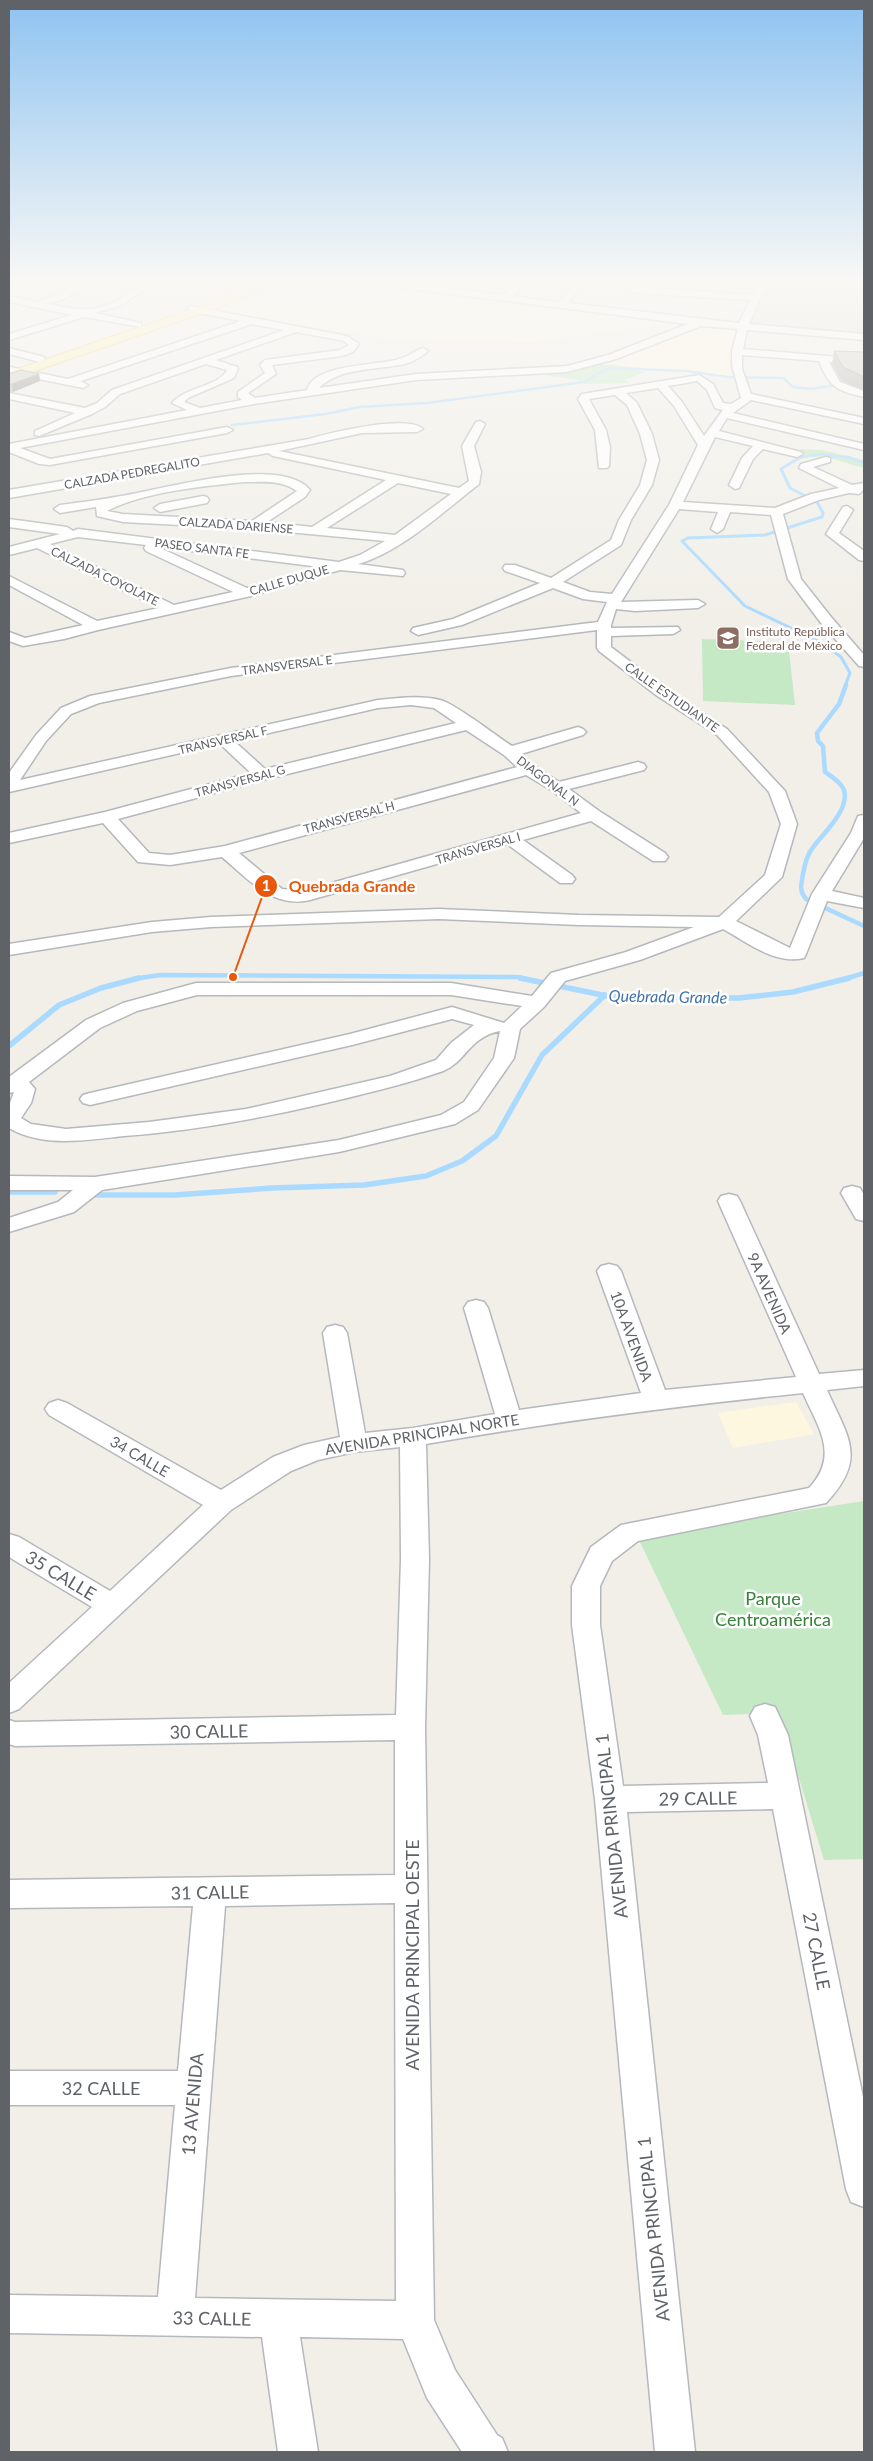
<svg xmlns="http://www.w3.org/2000/svg" width="873" height="2461" font-family="Lato,sans-serif">
<rect width="100%" height="100%" fill="#f1efe8"/>
<g fill="#fef7e0">
<path d="M293,281H336L683,322L534,342L404,341L214,312Z"/>
<path d="M700,325L739,329L734,339L728,378L608,364Z"/>
<path d="M796,1402L814,1434L733,1448L718,1413Z"/>
</g>
<path fill="#e1ded6" d="M785,281H864V336L750,326L765,292Z"/>
<g fill="#c5e8c5">
<path d="M600,365H616L645,372L625,380L629,383L586,384L574,379L549,376L548,371Z"/>
<path d="M801,449L822,450L860,459L864,461V468L833,459L809,456L799,452Z"/>
<path d="M702,639L788,642L795,705L703,701Z"/>
<path d="M864,1501V1859L824,1860L779,1713L723,1715L637,1536Z"/>
</g>
<g fill="none" stroke-linecap="round" stroke-linejoin="round">
<g stroke="#aadaff" stroke-width="2.5">
<path d="M232,425L325,414L360,407L427,403L584,382C594,377 600,371 611,368L687,371L727,377L783,378L793,387L812,389L864,380"/>
<path d="M797,458L821,454L851,458"/>
</g>
<g stroke="#aadaff" stroke-width="3">
<path d="M801,457L781,469L790,488L817,502L823,513L822,517L765,535L688,538L682,541L745,606L822,643L841,657L850,673L845,686"/>
<path d="M847,457L864,463"/>
</g>
<g stroke="#aadaff" stroke-width="4.5">
<path d="M846,685L839,704L817,733L818,741L823,746L825,772C832,777 841,782 844,790C850,809 824,833 814,846C807,854 805,864 803,874C801,885 799,890 806,899L864,926"/>
<path d="M133,979L160,975L517,977L526,979"/>
<path d="M845,979L864,973"/>
</g>
<g stroke="#aadaff" stroke-width="5.5">
<path d="M520,978L612,997L739,998L793,992L849,978"/>
<path d="M9,1046L59,1005L101,988L139,978"/>
<path d="M9,1192H55"/>
<path d="M95,1195H175L272,1188L364,1185L426,1176L462,1161L496,1136L542,1055L605,995"/>
</g>
<g stroke="#b5b8bc" stroke-width="3">
<g id="minor">
<path d="M9,281H19L9,287Z"/>
<path d="M83,281H93L66,298L48,304C74,309 93,314 118,300C131,292 141,281 156,281L122,305L95,313L141,323V327L84,317L9,340V334L72,315L9,302V296L37,302L60,294Z"/>
<path d="M271,281H283L254,292L249,289Z"/>
<path d="M366,281H388L504,295L520,281H529L513,296L559,302L579,281H587L568,303L739,323L750,300L635,293L630,290L635,287L753,295L767,281H776L761,296L749,324L864,334V340L747,330L743,349L864,359V365L829,362L840,382L864,391V397C837,391 829,387 819,361L742,355V369L751,394L864,418V424L751,400L733,413L864,444V450L727,418L719,431L801,452L803,454L797,457L763,449L753,459L739,488L735,489L729,485L742,458L753,446L715,437L683,502L775,508L811,494L839,488L799,468L801,464L826,457L830,458V462L813,467L852,485L864,483V489L859,494L849,493L819,500L783,514L801,579L831,617L864,655V667L859,666L821,623L788,579L771,515L730,512L723,529L717,533L711,529L718,512L679,509L621,602L698,600L705,604L698,608L635,611L616,609L611,625V628L678,627L680,630L673,634L611,636V647L666,689L727,729L785,791L797,824L782,877L736,921L790,948L812,894L851,833L858,816L864,815V838L832,891L864,898V908L827,901L806,954L804,958C775,965 747,942 723,929L640,960L565,981L544,1007L520,1029L514,1058L478,1110L455,1124L339,1152L102,1190L74,1212L9,1232V1218L58,1202L73,1190H9V1176L95,1177L339,1140L441,1115L464,1102L494,1058L500,1031C469,1037 465,1063 443,1071C403,1085 364,1094 322,1104C257,1119 191,1131 124,1136C87,1140 43,1148 9,1128V1106L14,1092L9,1093V1077L86,1020L123,1003L196,983H451L532,996L551,973L626,952L694,927L579,925L439,919L211,927L152,932L9,955V944L152,922L211,917L439,909L579,915L719,917L765,875L781,824L769,792L717,735L656,695L599,651L597,648V630L231,676L99,703L71,714L46,741L20,780L378,700C399,698 420,695 440,700C456,704 496,736 512,746L578,727L583,729L586,732L583,735L521,754L534,766L559,782L638,762L644,764L646,767L644,770L569,789L599,811L665,853L668,857L665,861H653L591,821L523,840L572,875L575,879L572,883H560L507,844L310,900C273,909 248,879 222,857L170,865L138,862L103,823L9,843V833L105,812L251,773L220,744L9,792V773L36,735L61,708L90,696L231,668L598,622L607,602L583,599L553,588L462,625L418,635L411,631L413,628L453,619L540,583L505,571L503,568L505,565H515L551,578L611,540L619,520L640,485L647,460L640,434L627,405L615,395L589,399L606,430L610,447L609,466L607,468H599L595,430L578,399L582,394L699,375L713,384L723,403L731,404L741,398L732,365V351L738,329L701,326L616,359L567,372L416,380L254,404L20,448L50,459L227,427L233,430L227,433L50,465L39,464L9,452V444L187,410L172,403C185,387 220,386 227,370L206,364L120,394L105,407L92,414L39,436L35,435V431L75,413L9,399V393L85,408L97,403L112,390L284,330L252,324L81,381L88,385L83,388L9,373L10,367L68,379L241,321L188,311V307L191,306L347,336L359,344L353,352L342,356L272,365L276,374L248,393L255,398L307,390C315,362 379,367 402,358C410,356 415,350 423,348L428,351L426,353C420,357 413,362 405,364C377,370 340,367 319,388L416,374L567,366L608,355L688,324L370,284ZM296,332L344,341L349,345L340,350L265,360L260,365L265,373L238,392V397L242,400L200,408L184,402L188,398L234,378L238,369L237,367L216,360ZM697,381L707,390L715,408L723,410L704,436L682,402L668,386ZM658,388L674,406L698,445L669,505L612,594L590,592L563,582L621,545L631,520L652,485L659,460L652,434L637,403L626,393ZM411,705L434,708L456,723L265,769L234,741L378,708ZM466,730L504,755L517,767L225,846L170,855L149,853L118,819L267,779ZM526,775L551,790L581,813L303,891L282,889L239,853ZM197,995H451L522,1006L504,1023L452,1007L350,1034L90,1093L83,1095L80,1099L83,1103L90,1105L352,1045L452,1019L474,1025L451,1043L436,1060L390,1076L246,1109L149,1122L66,1129L31,1124L21,1118L31,1103L35,1089L29,1082L100,1028L137,1011Z"/>
<path d="M9,348L44,357L45,359L40,362L9,354Z"/>
<path d="M480,421L485,424L474,446L481,472L479,484C444,511 401,552 358,564L403,570L405,573L403,576L340,570L251,596L98,630L64,639L23,646L9,641V632L25,638L83,625L9,585V576L97,621L159,608L37,548L9,555V547L60,534L9,527V519L67,527L73,531L78,529L339,562L360,555L385,541L255,529L123,522L97,516L96,507L60,513L54,509L60,505C80,502 101,500 121,496C161,490 281,454 310,490L305,497L267,522L312,527L386,480L273,456L268,453L9,498V490L309,439C329,433 407,414 423,429L417,432L362,433L279,451L459,488L469,481L462,446L476,422ZM245,482C264,482 281,480 297,491L252,521L123,514L107,511C143,492 204,486 245,482ZM398,483L451,494L395,535L327,528ZM78,537L146,545L144,548L146,551L233,592L174,605L50,544ZM158,547L320,567L247,588Z"/>
<path d="M203,496L207,497L209,500L207,503L160,512L154,508L160,504Z"/>
<path d="M847,506L853,510L839,533L864,551V561L859,560L826,534L843,507Z"/>
<path d="M852,1186L860,1188L864,1195V1221L856,1219L841,1193L844,1188Z"/>
<path d="M729,1194L737,1196L740,1201L819,1374L864,1370V1386L827,1390C848,1438 868,1458 826,1503L638,1541L612,1561L600,1586V1625L623,1786L768,1783L758,1735L750,1716L755,1707L765,1704L775,1707L788,1735L864,2102V2207L851,2202L846,2189L773,1809L627,1812L695,2452H655L595,1799L572,1625V1586L591,1547L621,1525L809,1488C840,1455 818,1427 803,1393C677,1406 551,1422 426,1444L429,1559L425,1727L434,2320L455,2370L497,2435L502,2438L508,2452H462L427,2398L403,2339L300,2337L318,2452H278L262,2337L9,2333V2295L158,2297L175,2105H9V2071H178L193,1906L9,1908V1880L395,1875V1740L15,1746L9,1744V1720L15,1722L396,1715L401,1559L400,1447L354,1452L318,1460L291,1471L231,1510L19,1709L9,1713V1683L92,1607L9,1557V1534L19,1537L110,1591L203,1505L49,1415L45,1409L49,1403L58,1400L67,1403L221,1490L273,1457L304,1445L340,1437L323,1333L327,1327L335,1325L343,1327L347,1333L365,1433L413,1428L495,1414L464,1308L468,1302L476,1300L484,1302L488,1308L519,1410L641,1393L597,1271L601,1266L609,1264L617,1266L621,1271L665,1390L796,1377L718,1201L721,1196ZM395,1903L396,2301L195,2298L225,1906Z"/>
</g>
</g>
<g stroke="#f2c960" stroke-width="2">
<path id="major" d="M256,281H267L256,291L218,308L9,380V372L210,303L248,287Z"/>
</g>
<use href="#minor" fill="#fff" fill-rule="evenodd"/>
<use href="#major" fill="#fff2af" fill-rule="evenodd"/>
</g>
<g fill="#afaea9">
<path d="M834,351L864,352V391L841,380L832,364Z"/>
<path d="M9,374H39L40,381L13,392H9Z"/>
</g>
<path fill="#8f8d8a" d="M39,374L40,381L13,392L12,384Z"/>
<g fill="#cccac5" stroke="#8f8d8a">
<path d="M834,351L864,352V377L843,367Z"/>
<path d="M21,370L39,374L12,384H9V374Z"/>
</g>
<linearGradient id="sky" x2="0" y2="1"><stop stop-color="#8fc3f1"/><stop offset="0.45" stop-color="#f9f8f5"/><stop offset="1" stop-color="#f9f8f5" stop-opacity="0"/></linearGradient>
<rect width="873" height="625" fill="url(#sky)"/>
<defs>
<g id="school-square" transform="scale(1.25)"><rect x="-9" y="-9" width="18" height="18" rx="4" fill="#8d6e63" stroke="#fff"/><path d="M0-5L7-2L0 1L-7-2ZM-4 1L0 2.5L4 1V4Q0 6-4 4Z" fill="#fff"/></g>
</defs>
<g fill-rule="evenodd">
<use href="#school-square" x="728" y="638"/>
</g>
<g text-anchor="middle" dominant-baseline="central" stroke-width="5" stroke-linejoin="round" paint-order="stroke">
<g font-size="12" fill="#5f6368" stroke="#fff">
<text transform="translate(132 473) rotate(-10)">CALZADA PEDREGALITO</text>
<text transform="translate(236 525) rotate(4)">CALZADA DARIENSE</text>
<text transform="translate(202 548) rotate(7)">PASEO SANTA FE</text>
<text transform="translate(105 576) rotate(26)">CALZADA COYOLATE</text>
<text transform="translate(289 580) rotate(-16)">CALLE DUQUE</text>
<text transform="translate(287 665) rotate(-7)">TRANSVERSAL E</text>
<text transform="translate(672 697) rotate(35)">CALLE ESTUDIANTE</text>
<text transform="translate(223 740) rotate(-13)">TRANSVERSAL F</text>
<text transform="translate(240 781) rotate(-15)">TRANSVERSAL G</text>
<text transform="translate(548 781) rotate(37)">DIAGONAL N</text>
<text transform="translate(349 817) rotate(-15)">TRANSVERSAL H</text>
<text transform="translate(478 848) rotate(-16)">TRANSVERSAL I</text>
</g>
<g font-size="12" fill="#785e54" stroke="#fff" text-anchor="start">
<text x="746" y="631">Instituto República<tspan x="746" dy="14">Federal de México</tspan></text>
</g>
<g font-size="15" fill="#5f6368" stroke="#fff">
<text transform="translate(770 1293) rotate(66)">9A AVENIDA</text>
<text transform="translate(632 1336) rotate(70)">10A AVENIDA</text>
<text transform="translate(422 1434) rotate(-9)">AVENIDA PRINCIPAL NORTE</text>
<text transform="translate(140 1456) rotate(30)">34 CALLE</text>
</g>
<g font-size="16" font-style="italic" fill="#4174aa" stroke="#fff">
<text transform="translate(668 996) rotate(1)">Quebrada Grande</text>
</g>
<g font-size="18" fill="#5f6368" stroke="#fff">
<text transform="translate(61 1575) rotate(31)">35 CALLE</text>
<text transform="translate(209 1731) rotate(-1)">30 CALLE</text>
<text transform="translate(698 1798) rotate(-1)">29 CALLE</text>
<text transform="translate(611 1826) rotate(-96)">AVENIDA PRINCIPAL 1</text>
<text transform="translate(210 1892) rotate(-1)">31 CALLE</text>
<text transform="translate(817 1951) rotate(79)">27 CALLE</text>
<text transform="translate(412 1955) rotate(-90)">AVENIDA PRINCIPAL OESTE</text>
<text x="101" y="2088">32 CALLE</text>
<text transform="translate(192 2104) rotate(-85)">13 AVENIDA</text>
<text transform="translate(653 2229) rotate(-96)">AVENIDA PRINCIPAL 1</text>
<text transform="translate(212 2318) rotate(1)">33 CALLE</text>
</g>
<g font-size="18" fill="#348238" stroke="#fff">
<text x="773" y="1598">Parque<tspan x="773" dy="21">Centroamérica</tspan></text>
</g>
</g>
<path fill="none" stroke="#e8590c" stroke-width="2" d="M233 977L266 886"/>
<g fill="#e8590c" stroke="#fff" stroke-width="2">
<circle cx="233" cy="977" r="5"/>
<circle cx="266" cy="886" r="12"/>
</g>
<g font-size="15" text-anchor="middle" font-weight="bold" fill="#fff">
<text x="266" y="891">1</text>
</g>
<g font-size="16" text-anchor="middle" font-weight="bold" fill="#e8590c" stroke="#fff" stroke-width="5" stroke-linejoin="round" paint-order="stroke">
<text x="352" y="892">Quebrada Grande</text>
</g>
<rect width="873" height="2461" fill="none" stroke="#5f6368" stroke-width="20"/>
</svg>
